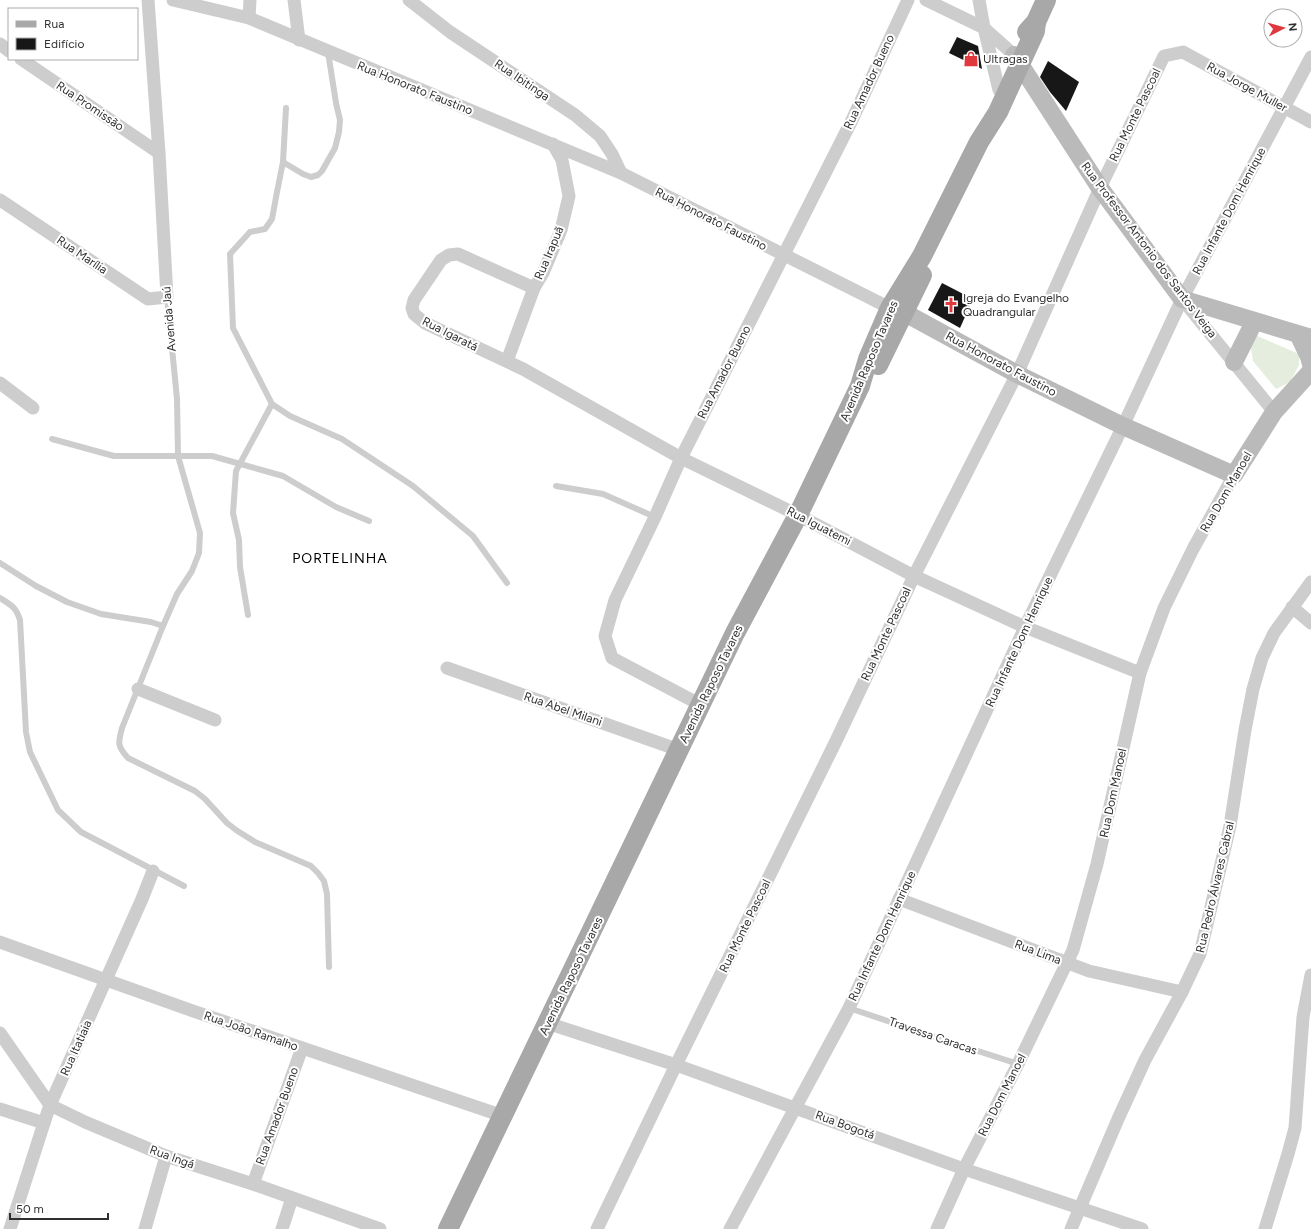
<svg xmlns="http://www.w3.org/2000/svg" width="1311" height="1229" font-family="Figtree,sans-serif">
<rect width="100%" height="100%" fill="#fff"/>
<path fill="#e5eddf" d="M1255,335L1299,354V365L1290,382L1276,389L1253,361L1251,348Z"/>
<g fill="#171717">
<path d="M957,37L978,46L982,69L949,53Z"/>
<path d="M1048,61L1079,82L1066,111L1050,92L1040,77Z"/>
<path d="M942,283L973,299L960,328L928,310Z"/>
</g>
<g fill="none" stroke-linecap="round" stroke-linejoin="round">
<g stroke="#cdcdcd" stroke-width="6">
<path d="M286,108L283,162L277,192L272,219L265,229L250,232L230,254L233,328L272,404L290,416L342,439L413,486L473,536L507,583"/>
<path d="M283,162L303,174L311,177L318,175L322,171L335,148L339,132L340,120L336,103L328,52"/>
<path d="M167,297L177,399L178,456L200,533L199,553L192,571L177,594L163,626L122,728C118,743 117,746 128,758L195,791L205,799L227,823L236,830L255,842L311,866L318,873L324,881L327,894L329,967"/>
<path d="M52,439L114,456H212L283,476L336,507L369,521"/>
<path d="M556,486L603,494L655,517"/>
<path d="M0,563L36,586L67,602L101,614L151,622L163,626"/>
<path d="M0,598C11,605 16,607 20,620L26,732L30,752L58,810L81,832L184,886"/>
<path d="M248,615L240,567L239,540L233,513L236,471L272,404"/>
<path d="M849,1008L950,1042L1018,1064"/>
</g>
<g stroke="#cdcdcd" stroke-width="13">
<path d="M173,0L249,18L621,173L890,308"/>
<path d="M294,0L299,40"/>
<path d="M409,0L450,32L575,115L600,136L612,154L621,173"/>
<path d="M926,0L984,28L1014,55"/>
<path d="M979,0L984,28L999,90"/>
<path d="M249,18L250,0"/>
<path d="M0,44L9,51"/>
<path d="M21,59L159,153"/>
<path d="M0,200L148,299L167,297L159,153L148,0"/>
<path d="M534,288L458,254L449,255L441,260L414,300L412,308L414,314L425,323L523,369L681,458L798,515L914,576L1025,627L1140,673"/>
<path d="M1182,299L1274,412"/>
<path d="M507,361L534,288L543,273L561,230L569,196L562,160L553,144"/>
<path d="M0,383L33,408"/>
<path d="M1292,607L1311,623"/>
<path d="M447,668L679,750"/>
<path d="M138,689L215,720"/>
<path d="M701,705L612,658L605,636L615,600L655,517L681,458L852,120L908,0"/>
<path d="M899,899L1089,971L1182,992"/>
<path d="M0,942L193,1011L503,1116"/>
<path d="M547,1023L676,1065L964,1169L1142,1229"/>
<path d="M0,1033L50,1105L85,1122L166,1156L253,1184L380,1229"/>
<path d="M0,1109L44,1123"/>
<path d="M253,1184L302,1048"/>
<path d="M10,1229L44,1123L50,1105L142,899L153,871"/>
<path d="M145,1229L166,1156"/>
<path d="M282,1229L292,1198"/>
<path d="M597,1229L676,1065L836,741L914,576L1017,374L1100,188L1164,56L1183,52L1311,122"/>
<path d="M730,1229L849,1008L1025,627L1123,426L1182,299L1311,57"/>
<path d="M937,1229L964,1169L1018,1064L1073,950L1097,864L1140,673L1164,608L1193,549L1234,475"/>
<path d="M1071,1229L1118,1119L1145,1060L1182,992L1200,954L1230,826L1245,730L1253,689L1262,658L1274,633L1311,582"/>
<path d="M1265,1229L1288,1154L1295,1128L1303,1017L1311,975"/>
</g>
<g stroke="#bababa" stroke-width="18">
<path d="M1014,55L1100,188L1182,299L1311,338"/>
<path d="M890,308L905,313L1017,374L1123,426L1234,475L1274,412L1311,371"/>
<path d="M1299,336L1309,357L1311,364"/>
<path d="M1234,362L1254,322"/>
</g>
<g stroke="#a8a8a8" stroke-width="20">
<path d="M1027,32L1036,22L1046,0"/>
<path d="M878,365L922,275"/>
<path d="M448,1229L735,633L798,515L860,386L868,359L890,308L922,256L979,142L998,112L1035,31L1036,22"/>
</g>
</g>
<defs>
<g id="shop-bare" transform="scale(1.2)"><path d="M-5-2.5h2.3a2.7 3.5 0 0 1 5.4 0H5L5.5 6h-11ZM-1.5-2.5h3a1.5 2.3 0 0 0-3 0Z" fill="#e0393d" stroke="#fff" stroke-width="2.5" paint-order="stroke"/></g>
<g id="church-bare" transform="scale(1.2)"><path d="M-1.2-6h2.4v3.5h3.3v2.4h-3.3V6h-2.4V-.1h-3.3v-2.4h3.3Z" fill="#e0393d" stroke="#fff" stroke-width="2.5" paint-order="stroke"/></g>
</defs>
<g fill-rule="evenodd">
<use href="#shop-bare" x="971" y="59"/>
<use href="#church-bare" x="951" y="305"/>
</g>
<g text-anchor="middle" dominant-baseline="central" stroke-width="4" stroke-linejoin="round" paint-order="stroke">
<g font-size="12" fill="#303030" stroke="#fff" text-anchor="start">
<text x="983" y="59">Ultragas</text>
<text x="963" y="298">Igreja do Evangelho<tspan x="963" dy="14">Quadrangular</tspan></text>
</g>
<g font-size="12" fill="#303030" stroke="#fff">
<text transform="translate(522 80) rotate(34)">Rua Ibitinga</text>
<text transform="translate(869 82) rotate(-65)">Rua Amador Bueno</text>
<text transform="translate(1247 87) rotate(29)">Rua Jorge Muller</text>
<text transform="translate(415 88) rotate(22)">Rua Honorato Faustino</text>
<text transform="translate(90 106) rotate(34)">Rua Promissão</text>
<text transform="translate(1135 115) rotate(-64)">Rua Monte Pascoal</text>
<text transform="translate(1229 211) rotate(-62)">Rua Infante Dom Henrique</text>
<text transform="translate(711 219) rotate(27)">Rua Honorato Faustino</text>
<text transform="translate(1149 250) rotate(53)">Rua Professor Antonio dos Santos Veiga</text>
<text transform="translate(549 253) rotate(-67)">Rua Irapuã</text>
<text transform="translate(82 255) rotate(34)">Rua Marília</text>
<text transform="translate(169 319) rotate(-95)">Avenida Jaú</text>
<text transform="translate(450 334) rotate(27)">Rua Igaratá</text>
<text transform="translate(869 361) rotate(-67)">Avenida Raposo Tavares</text>
<text transform="translate(1001 364) rotate(28)">Rua Honorato Faustino</text>
<text transform="translate(724 372) rotate(-63)">Rua Amador Bueno</text>
<text transform="translate(1226 492) rotate(-60)">Rua Dom Manoel</text>
<text transform="translate(819 526) rotate(27)">Rua Iguatemi</text>
<text transform="translate(886 634) rotate(-65)">Rua Monte Pascoal</text>
<text transform="translate(1019 642) rotate(-65)">Rua Infante Dom Henrique</text>
<text transform="translate(711 684) rotate(-64)">Avenida Raposo Tavares</text>
<text transform="translate(563 709) rotate(19)">Rua Abel Milani</text>
<text transform="translate(1113 793) rotate(-78)">Rua Dom Manoel</text>
<text transform="translate(1215 887) rotate(-77)">Rua Pedro Álvares Cabral</text>
<text transform="translate(745 926) rotate(-64)">Rua Monte Pascoal</text>
<text transform="translate(882 936) rotate(-65)">Rua Infante Dom Henrique</text>
<text transform="translate(1038 952) rotate(21)">Rua Lima</text>
<text transform="translate(571 976) rotate(-64)">Avenida Raposo Tavares</text>
<text transform="translate(251 1031) rotate(19)">Rua João Ramalho</text>
<text transform="translate(933 1036) rotate(19)">Travessa Caracas</text>
<text transform="translate(76 1048) rotate(-66)">Rua Itatiaia</text>
<text transform="translate(1002 1095) rotate(-63)">Rua Dom Manoel</text>
<text transform="translate(277 1116) rotate(-70)">Rua Amador Bueno</text>
<text transform="translate(845 1125) rotate(20)">Rua Bogotá</text>
<text transform="translate(172 1157) rotate(20)">Rua Ingá</text>
</g>
<g font-size="14" letter-spacing="1" fill="#000" stroke="#fff">
<text x="340" y="558">PORTELINHA</text>
</g>
</g>
<rect x="8" y="8" width="130" height="52" fill="#ffffff" stroke="#acacac"/>
<rect x="16" y="21" width="20" height="6" fill="#a8a8a8" stroke="#acacac"/>
<text x="44" y="28" font-size="12" fill="#303030">Rua</text>
<rect x="16" y="38" width="20" height="12" fill="#171717" stroke="#acacac"/>
<text x="44" y="48" font-size="12" fill="#303030">Edifício</text>
<g transform="translate(1283 28) rotate(84)"><circle r="19" fill="#ffffff" stroke="#acacac"/>
<path d="M0-3L7 15L0 10L-7 15Z" fill="#e0393d"/>
<text y="-6" font-size="11" font-weight="bold" text-anchor="middle" fill="#303030">N</text>
</g>
<path d="M10 1213v6h98v-6" fill="none" stroke="#303030" stroke-width="2"/>
<text x="16" y="1213" font-size="12" fill="#303030" stroke="#ffffff" stroke-width="3" paint-order="stroke">50 m</text>
</svg>
